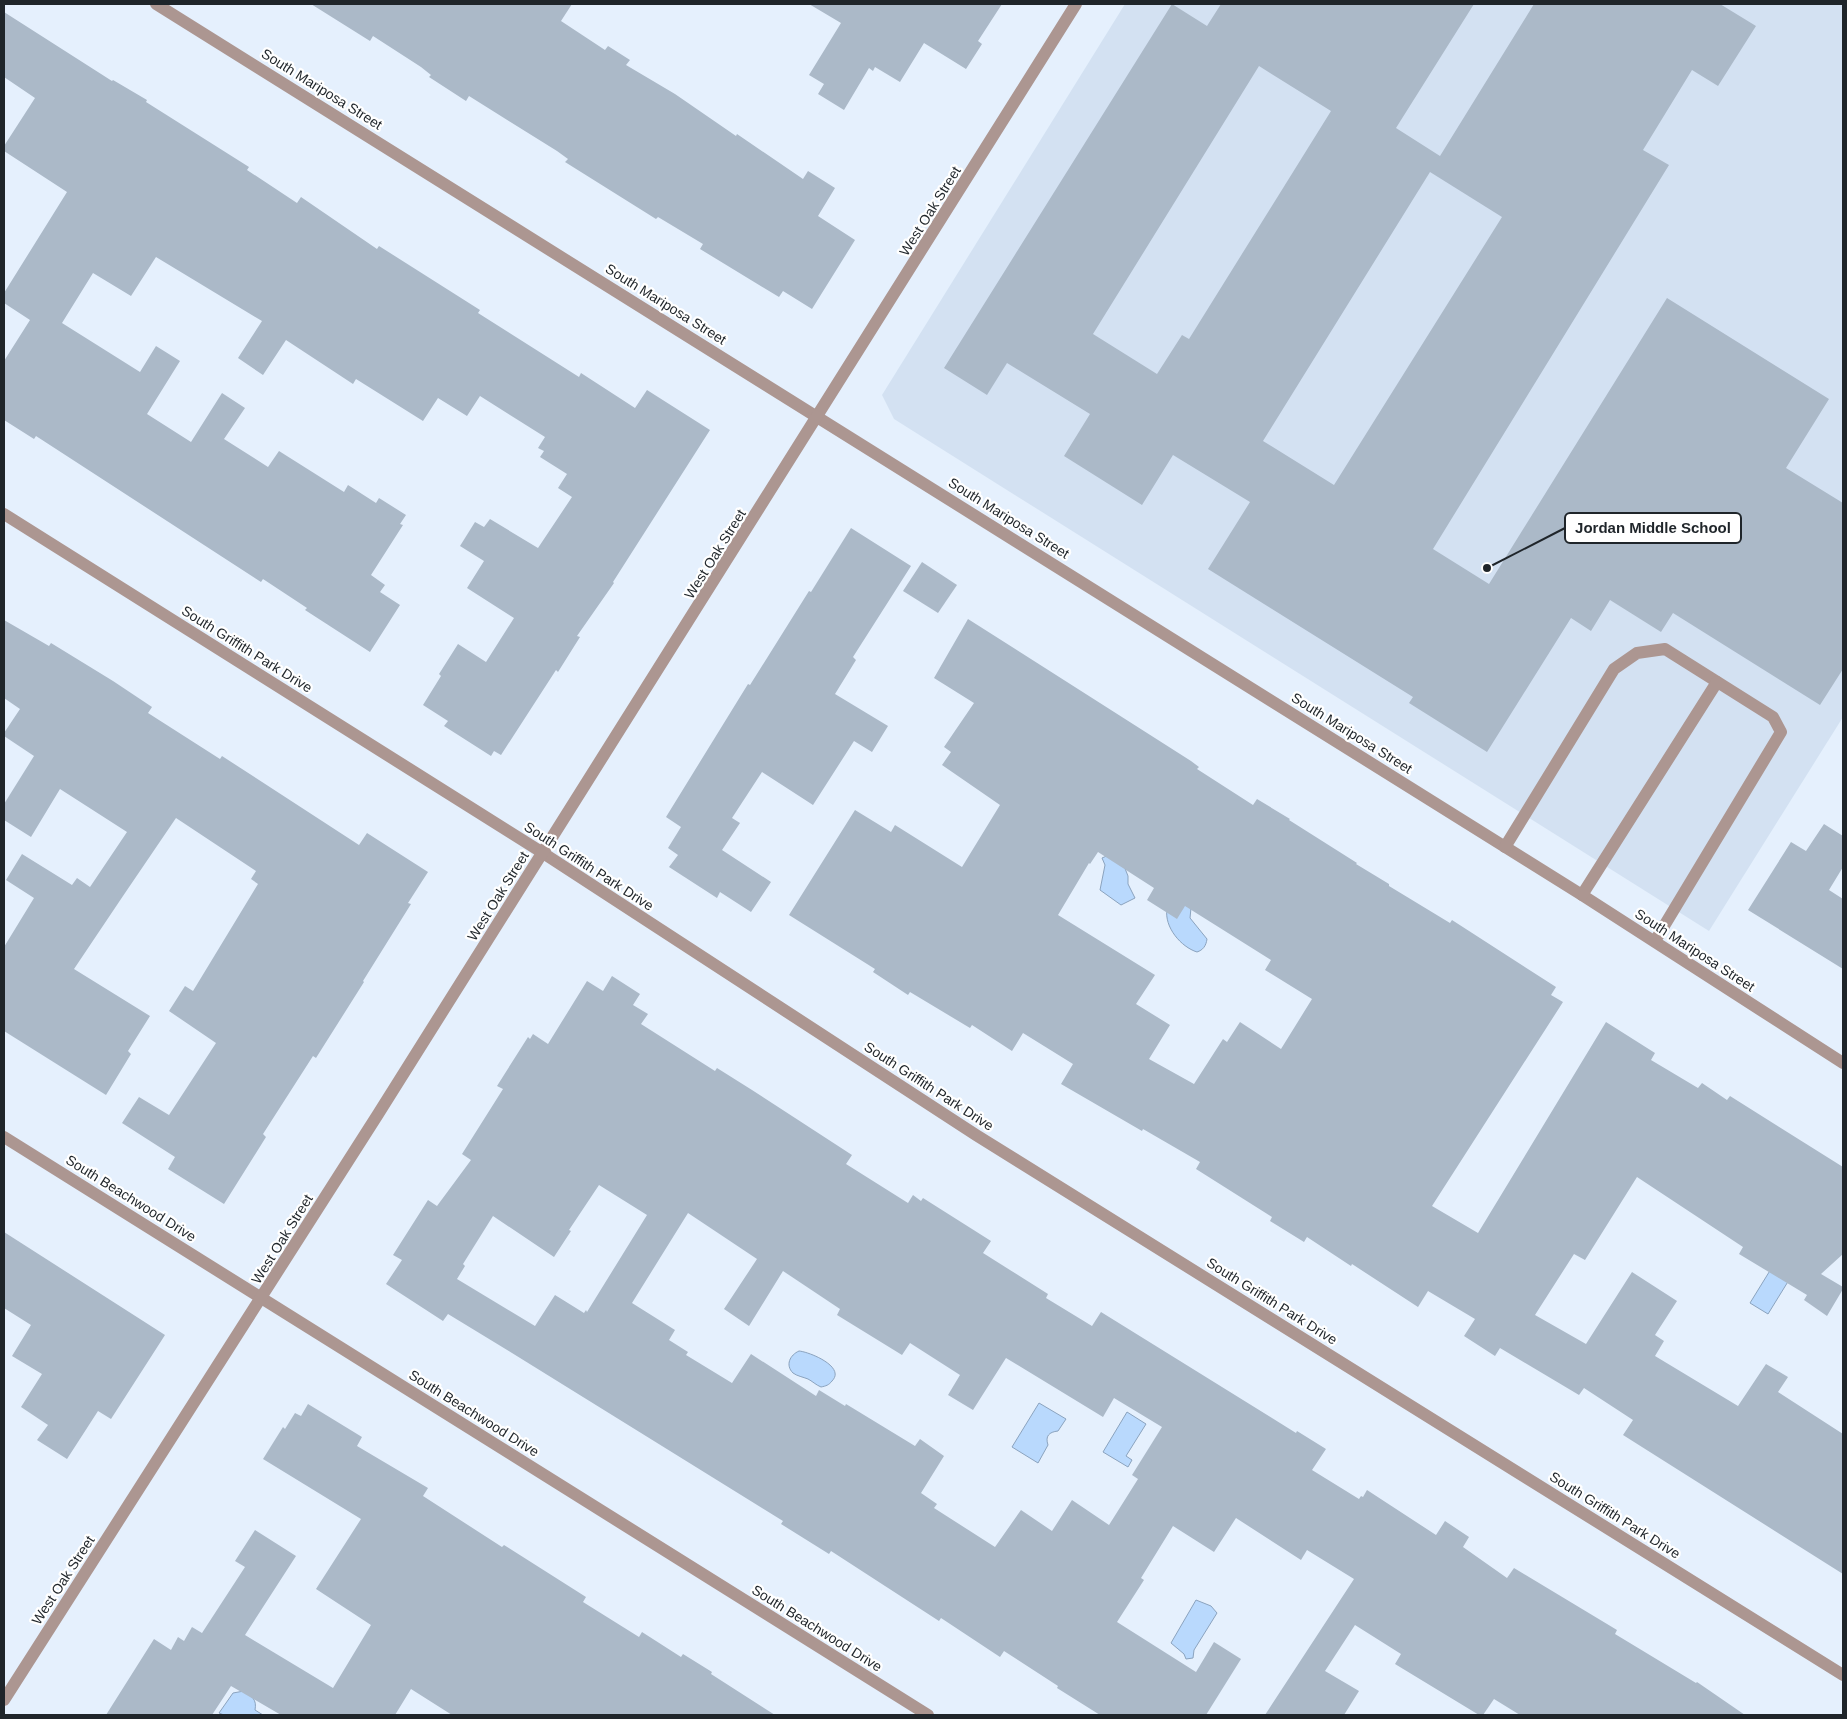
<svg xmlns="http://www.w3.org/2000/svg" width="1847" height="1719" font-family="Arial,sans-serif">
<rect width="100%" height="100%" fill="#e5f0fd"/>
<path fill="#d3e1f2" d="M1125,4H1843V717L1709,931L894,419L882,395Z"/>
<g fill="#b9d9fd" stroke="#8ba3be">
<path d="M1118,851L1128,876V884L1135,898L1121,905L1100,890L1105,865L1102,858Z"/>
<path d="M1172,898L1191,908L1190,918L1207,939C1206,946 1203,950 1197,952C1181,947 1164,927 1167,909C1168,905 1170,901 1172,898Z"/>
<path d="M1779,1256L1797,1267L1768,1314L1750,1303Z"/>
<path d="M799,1351C810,1352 846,1367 832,1381C829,1385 826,1386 821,1387C816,1385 812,1381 808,1379C803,1377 797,1376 793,1373C785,1365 790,1355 799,1351Z"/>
<path d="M1039,1403L1066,1419L1058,1431C1049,1432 1045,1436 1048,1445L1038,1463L1012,1447Z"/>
<path d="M1127,1412L1146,1424L1126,1456L1132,1460L1128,1467L1103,1452Z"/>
<path d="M1196,1600L1211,1606L1217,1613L1194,1650L1193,1658L1186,1659L1184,1654L1171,1643Z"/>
<path d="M244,1691C252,1697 257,1699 255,1710L263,1715H224L219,1713L233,1693Z"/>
</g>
<g fill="#abb9c8" fill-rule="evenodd">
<path d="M311,4H572L561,21L605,50L608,46L630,60L626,65L675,94L736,136L737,134L803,179L808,171L835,188L818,216L855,240L812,309L783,291L779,297L700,249L703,244L658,217L656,219L565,162L568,159L557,151L469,96L466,101L429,77L431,75L421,67L373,36L370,41Z"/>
<path d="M809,4H1002L978,41L982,44L966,69L924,43L900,82L875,67L873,71L869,68L844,110L818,94L824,84L809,75L841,23Z"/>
<path d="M1172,4L1207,26L1221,4H1474L1396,128L1440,156L1534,4H1720L1756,26L1718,86L1692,70L1643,150L1669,165L1433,549L1489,584L1667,298L1829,399L1786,468L1843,503V669L1820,705L1673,613L1661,632L1610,600L1591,631L1571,618L1487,752L1409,703L1413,697L1208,569L1250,502L1173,455L1142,505L1064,456L1090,414L1007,363L987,395L944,368ZM1259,66L1331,111L1189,339L1182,335L1157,374L1093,334ZM1430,172L1502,217L1334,485L1263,441Z"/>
<path d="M4,12L112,81L113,80L147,100L146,102L249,167L247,170L297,203L301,197L377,249L379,246L480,310L478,313L579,377L581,373L635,408L647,390L710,430L613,582L614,583L577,636L580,637L558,672L556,670L501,755L494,751L491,756L444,726L448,721L423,705L441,676L439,674L458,644L486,662L514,618L467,588L484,561L460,546L475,522L484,527L490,519L538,548L572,497L558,488L567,474L540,457L544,451L538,448L545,437L480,396L467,416L438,398L423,421L356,379L353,384L286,340L263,375L238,358L262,321L156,257L131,296L93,273L62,323L140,372L156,346L180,361L147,414L191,442L222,393L245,408L224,439L268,467L279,451L344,492L348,485L376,503L379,498L406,515L400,524L403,525L371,575L385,585L380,592L400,605L370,652L305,610L307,608L263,579L261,582L36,436L34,439L4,420V361L30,320L4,303V293L67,192L4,151V146L35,98L4,77Z"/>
<path d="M851,528L911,566L853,657L856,660L835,694L888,726L872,752L854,741L813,805L762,772L732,818L740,823L722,850L771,882L751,912L720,892L717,898L669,867L678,855L668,848L681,827L666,817L748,684L750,685L809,591L811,592Z"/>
<path d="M922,562L957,585L938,613L903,591Z"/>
<path d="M968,619L1191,761L1199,767L1197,769L1253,805L1257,799L1290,819L1289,820L1357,863L1356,864L1389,884V886L1450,923L1452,920L1556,987L1551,995L1563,1002L1432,1206L1478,1233L1606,1022L1655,1053L1651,1060L1698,1088L1702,1083L1727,1100L1730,1096L1843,1167V1254L1821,1274L1843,1287V1289L1827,1316L1804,1300L1807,1295L1739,1254L1743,1247L1637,1177L1585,1260L1574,1254L1535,1315L1586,1344L1632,1272L1677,1301L1655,1335L1664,1341L1655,1356L1738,1406L1766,1364L1788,1377L1778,1392L1843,1434V1574L1623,1435L1633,1420L1584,1388L1579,1395L1500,1348L1495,1356L1464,1336L1475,1319L1428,1291L1418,1307L1352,1264L1351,1266L1307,1237L1304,1242L1270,1221L1272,1217L1196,1169L1200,1162L1143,1129L1142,1131L1061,1084L1073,1064L1023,1033L1012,1051L972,1025L970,1028L910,992L908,995L873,972L875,969L789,915L855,810L891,832L895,825L962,867L1000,805L942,765L951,752L944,747L974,703L934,678ZM1098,852L1154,888L1147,900L1177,919L1185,906L1271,960L1265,970L1312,999L1281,1049L1240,1022L1227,1042L1223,1039L1194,1084L1149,1059L1170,1025L1136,1004L1155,975L1058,915L1089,863L1090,864Z"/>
<path d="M4,620L49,646L51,643L113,681L152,707L148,713L220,759L222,756L359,845L367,833L428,872L408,903L411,904L363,981L364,982L316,1058L313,1056L263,1134L266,1137L224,1204L168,1169L175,1157L122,1123L139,1097L169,1115L216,1043L169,1011L185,986L193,991L258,884L251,879L256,871L176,818L123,896L74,969L150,1016L128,1051L131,1054L106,1095L4,1031V947L34,898L6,880L22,854L72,885L77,878L90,887L127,832L60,789L31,837L4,820V804L34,756L4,736V733L20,709L4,698Z"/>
<path d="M1824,824L1843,836V867L1829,890L1843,899V969L1748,910L1791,842L1806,851Z"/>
<path d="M612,976L640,994L633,1005L648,1014L641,1024L715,1071L717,1068L752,1090L852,1155L846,1164L908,1203L913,1195L921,1201L923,1198L991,1241L983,1253L1048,1294L1046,1298L1092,1326L1101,1312L1296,1433L1297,1431L1326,1449L1312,1470L1359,1499L1361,1496L1363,1497L1367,1490L1436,1535L1445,1521L1469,1537L1463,1547L1507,1578L1514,1568L1617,1630L1615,1634L1696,1683L1697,1682L1745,1715H1520L1494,1699L1483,1715H1479L1395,1664L1401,1654L1355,1625L1325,1671L1359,1691L1344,1715H1265L1354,1579L1307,1550L1301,1560L1236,1518L1214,1552L1173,1526L1141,1578L1144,1580L1117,1622L1196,1672L1214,1642L1241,1659L1206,1715H1100L1057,1688L1058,1686L1004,1651L1000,1657L941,1618L939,1621L831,1551L829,1554L781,1524L783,1521L512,1353L448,1314L443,1321L386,1284L402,1260L393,1255L428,1200L437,1206L471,1160L462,1154L503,1089L497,1086L528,1037L530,1039L533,1034L548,1044L587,981L603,991ZM599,1185L647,1215L587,1312L586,1310L584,1313L555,1295L535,1326L457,1279L465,1266L463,1264L493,1216L554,1257L571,1231L569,1230ZM688,1213L757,1259L724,1309L749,1326L783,1271L840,1309L837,1315L902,1355L910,1343L960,1375L948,1395L973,1410L1006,1358L1103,1417L1114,1398L1162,1427L1132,1475L1138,1479L1109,1525L1072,1500L1052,1531L1021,1510L995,1547L934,1508L937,1504L921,1493L944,1456L920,1439L915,1446L846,1404L845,1406L819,1390L816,1396L751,1354L732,1383L686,1355L688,1352L669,1340L675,1330L632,1303Z"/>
<path d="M4,1232L165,1335L111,1419L98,1411L67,1459L37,1440L48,1425L21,1407L42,1374L12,1356L31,1325L4,1308Z"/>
<path d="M308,1404L362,1437L357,1446L428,1488L423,1496L502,1547L504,1545L586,1597L583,1602L639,1637L642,1632L681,1657L683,1654L712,1672L711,1674L775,1715H452L411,1689L395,1715H281L231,1686L212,1715H106L154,1639L171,1650L178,1637L184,1641L192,1627L202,1633L245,1567L235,1561L255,1530L296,1556L245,1635L333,1688L371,1625L316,1589L361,1519L263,1459L283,1427L285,1429L295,1413L301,1416Z"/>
</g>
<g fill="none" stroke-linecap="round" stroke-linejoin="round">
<g stroke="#ac9691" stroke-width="12">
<path d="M156,4L1582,895L1843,1063"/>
<path d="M4,514L543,853L976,1135L1843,1675"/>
<path d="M1505,847L1614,669L1637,653L1665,649L1773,717L1781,732L1655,941"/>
<path d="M1582,895L1717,682"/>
<path d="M4,1137L928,1715"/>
<path d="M4,1700C365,1137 723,572 1076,4"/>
</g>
</g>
<g text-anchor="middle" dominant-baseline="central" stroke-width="4.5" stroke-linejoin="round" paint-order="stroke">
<g font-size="14" fill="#1f252a" stroke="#fff">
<text transform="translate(322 89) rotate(32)">South Mariposa Street</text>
<text transform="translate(930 211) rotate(-58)">West Oak Street</text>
<text transform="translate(666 304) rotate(32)">South Mariposa Street</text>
<text transform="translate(1009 518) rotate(32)">South Mariposa Street</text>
<text transform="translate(715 554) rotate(-58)">West Oak Street</text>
<text transform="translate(247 649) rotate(32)">South Griffith Park Drive</text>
<text transform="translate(1352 733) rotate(32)">South Mariposa Street</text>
<text transform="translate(589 866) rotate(33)">South Griffith Park Drive</text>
<text transform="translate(498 896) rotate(-58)">West Oak Street</text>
<text transform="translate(1695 950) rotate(33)">South Mariposa Street</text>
<text transform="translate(929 1086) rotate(33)">South Griffith Park Drive</text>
<text transform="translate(131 1198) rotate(32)">South Beachwood Drive</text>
<text transform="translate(282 1239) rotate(-58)">West Oak Street</text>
<text transform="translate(1272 1301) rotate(32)">South Griffith Park Drive</text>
<text transform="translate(474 1413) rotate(32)">South Beachwood Drive</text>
<text transform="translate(1615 1515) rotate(32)">South Griffith Park Drive</text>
<text transform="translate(63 1580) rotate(-57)">West Oak Street</text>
<text transform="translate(817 1628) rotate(32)">South Beachwood Drive</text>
</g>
</g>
<path fill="none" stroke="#1f252a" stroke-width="2" d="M1487 568L1565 528"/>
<circle fill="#1f252a" stroke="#fff" stroke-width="2" cx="1487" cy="568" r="5"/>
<rect fill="#fff" stroke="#1f252a" stroke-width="2" x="1565" y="513" width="176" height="30" rx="5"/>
<g font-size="15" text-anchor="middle" font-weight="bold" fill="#1f252a">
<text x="1653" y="533">Jordan Middle School</text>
</g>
<rect width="1847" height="1719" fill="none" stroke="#1f252a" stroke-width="10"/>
</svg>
